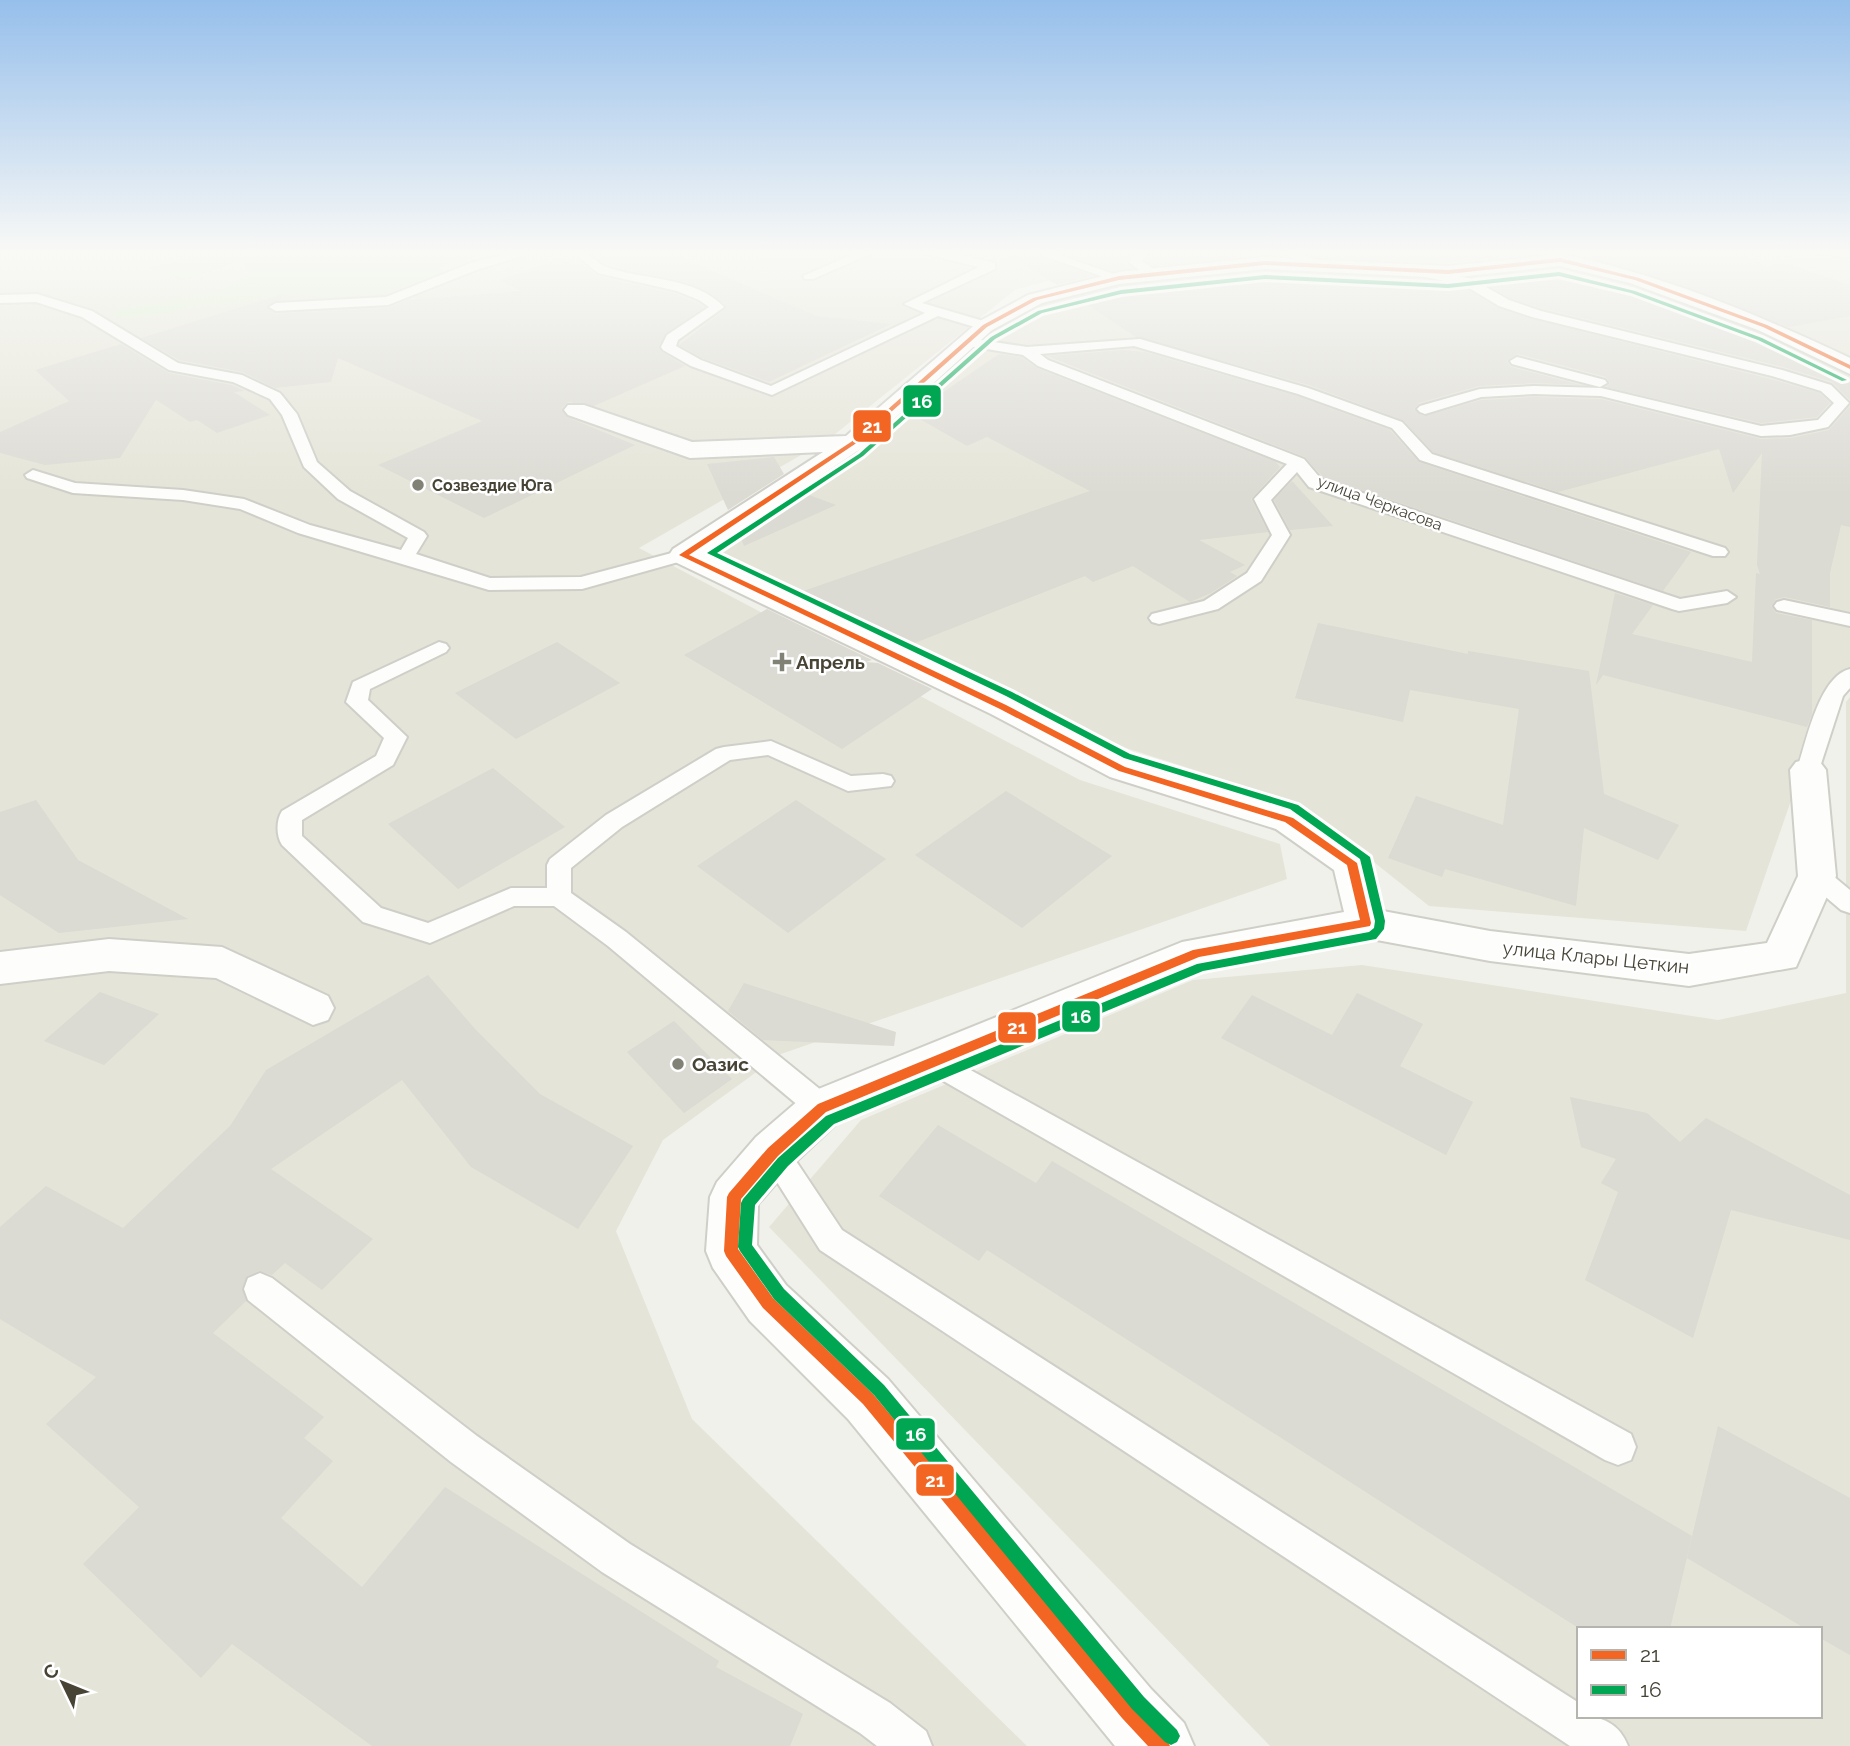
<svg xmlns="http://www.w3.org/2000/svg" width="1850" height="1746" font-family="Raleway,sans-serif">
<rect width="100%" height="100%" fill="#f1f1eb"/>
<g fill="#e5e4d8" fill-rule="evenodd">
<path d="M0,250H1527L1525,254L1415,266L1255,253L1238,262L1194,269L1083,271L1015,290L829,439L639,548L1080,780L1280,844L1287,879L781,1054L663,1140L616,1231L692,1419L1027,1746H0Z"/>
<path d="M1566,250H1828L1850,252V361L1763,320Z"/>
<path d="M1563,266L1631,278L1751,322L1850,369V667L1827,696L1746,931L1429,906L1301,804L1126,748L698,552L860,452L1010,316L1086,289L1253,267L1441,280Z"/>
<path d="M1850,697V1746H1270L769,1227L861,1120L1193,980L1362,965L1718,1020L1846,993V702ZM1579,1629H1820V1716H1579Z"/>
</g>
<path fill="#d8eccb" d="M219,250H490L440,267L441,274L386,292L333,298L296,293L249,302L202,304L169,313L128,318L112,316L116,310L224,290L249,274L242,260L183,280L150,268Z"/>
<g fill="#dbdad3">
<path d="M623,250H665L816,316L891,324L769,382L702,358L679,345L726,309V305L714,295L686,282L624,269L597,259Z"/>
<path d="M1002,250H1025L1093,276L1057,285Z"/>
<path d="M1052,250H1135L1126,262L1132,268L1113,271Z"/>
<path d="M1153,250H1202L1232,258L1153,266L1146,260Z"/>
<path d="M1357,250H1727L1768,266L1784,262L1850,285V316L1789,327L1672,282L1561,251L1448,263L1342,258Z"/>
<path d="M557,259L578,265L583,264L597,276L676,294L704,307L666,333L659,346L662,352L685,366L594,406L568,402L562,408L567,417L635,445L484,518L378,465L482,421L338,358L331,382L275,388L242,372L179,360L141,338L284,294L280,300L268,305V309L276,314L388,308L408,300L521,291L499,281Z"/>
<path d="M1560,269L1629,286L1757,332L1801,354L1795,356L1850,382V400L1832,382L1783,367L1542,308L1510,298L1475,278Z"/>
<path d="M1265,272L1286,273L1305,278L1313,274L1425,279L1463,287L1498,308L1531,319L1771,379L1820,393L1830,403L1817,417L1761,423L1606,387L1610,384L1606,377L1518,354L1507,360L1511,367L1581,385L1534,383L1479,386L1419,403L1414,409L1424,416L1481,400L1534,397L1601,399L1761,439L1791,438L1829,430L1850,406V527L1841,525L1830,573V607L1785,597L1776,599L1771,606L1776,613L1812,620V714L1807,727L1603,675L1596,685L1615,593L1653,605L1632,634L1752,662L1756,573L1760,574L1757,565L1762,453L1733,493L1719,449L1558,492L1433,452L1403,420L1309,385L1136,337L1076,297L1119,287Z"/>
<path d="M121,344L169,373L232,385L245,391L234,392L270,415L217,433L197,420L190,422L156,400L120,458L45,465L0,453V432L69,401L35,370Z"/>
<path d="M1123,350L1145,352L1297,396L1390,430L1419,462L1691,552L1663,591L1323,477L1305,457L1047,356Z"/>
<path d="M999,354L1022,357L1037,368L1276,462L1280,467L1251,499L1268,532L1199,540L1245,565L1230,572L1237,576L1211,593L1190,602L1133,566L1093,582L1085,576L907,646L795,594L1090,491L987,437L967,446L911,414Z"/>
<path d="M774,457L784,474L728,510L707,464Z"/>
<path d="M1292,481L1333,526L1290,530L1274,500Z"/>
<path d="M801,492L836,505L744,546L739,534Z"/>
<path d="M767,609L872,660L866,662L878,663L932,689L842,749L684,655Z"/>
<path d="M1318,623L1468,654V651L1589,671L1604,794L1679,825L1658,860L1584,828L1576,906L1445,869L1442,877L1388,858L1416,796L1503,825L1519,709L1410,690L1403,722L1295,698Z"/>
<path d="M557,642L620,683L516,739L455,693Z"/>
<path d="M493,768L565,827L458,889L388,824Z"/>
<path d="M1006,791L1112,856L1022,928L915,855Z"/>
<path d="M36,800L78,860L188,919L59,933L0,895V812Z"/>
<path d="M796,800L886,859L788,933L697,866Z"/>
<path d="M428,975L476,1030L540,1094L633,1146L578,1229L471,1167L402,1080L271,1169L373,1239L322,1290L285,1263L272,1275L259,1271L247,1276L242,1288L246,1301L213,1333L324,1417L304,1438L333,1461L281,1518L362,1587L445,1487L719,1661L716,1667L803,1714L790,1746H372L232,1644L201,1678L83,1564L139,1507L46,1424L96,1377L0,1319V1227L46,1186L123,1228L230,1126L266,1070Z"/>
<path d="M744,983L896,1032L894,1046L763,1040L728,1011Z"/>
<path d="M100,992L159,1014L104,1065L44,1041Z"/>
<path d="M1357,993L1423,1024L1400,1066L1473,1102L1446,1155L1221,1038L1252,995L1332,1035Z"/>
<path d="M674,1021L732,1079L684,1113L627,1052Z"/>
<path d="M1570,1097L1647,1113L1680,1142L1706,1118L1850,1195V1240L1731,1210L1693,1338L1585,1280L1618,1192L1601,1183L1616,1159L1581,1147Z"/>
<path d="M938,1125L1036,1183L1052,1161L1692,1536L1670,1629H1580L987,1250L979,1261L879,1196Z"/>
<path d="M1718,1426L1850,1498V1655L1820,1638V1629H1806L1687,1558Z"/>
</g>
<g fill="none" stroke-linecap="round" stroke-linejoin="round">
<g stroke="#cfcfc8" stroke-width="4">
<g id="lane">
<path d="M523,250H542L479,269L388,305L276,311L269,307L276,303L386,297L471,263Z"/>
<path d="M571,250C589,249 593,263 609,268C646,280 696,277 724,307L678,340L676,346L701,360L771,386L925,313L904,304L979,267L922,253L920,250H939L995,263V269L922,303L990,323L992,326L985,330L938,316L772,395L691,366L663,350L661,347L667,335L709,307L699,300L677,291L598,273Z"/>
<path d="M863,250H879L813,279H805L803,276Z"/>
<path d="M1028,250H1045L1125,278L1119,282L1115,281Z"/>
<path d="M1138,250H1150L1142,261L1156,271V277H1148L1129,262Z"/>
<path d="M1274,250H1290L1328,265L1318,268Z"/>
<path d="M1420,268L1472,279L1509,300L1541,311L1782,370L1831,385L1849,403L1828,427L1790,435L1761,436L1601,396L1534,394L1481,397L1425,414L1420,412L1417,409L1420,406L1480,389L1534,386L1601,388L1761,426L1818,420L1834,403L1821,391L1772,376L1532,317L1499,306L1464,285L1416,275L1414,272Z"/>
<path d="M37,294L92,311L178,363L242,375L280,393L297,414L317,462L350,491L424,532L427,536L416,554L490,578L581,577L683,550L692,555L689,559L582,589L489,590L298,533L240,509L183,500L73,493L27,478L25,475L33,470L75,483L183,490L244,499L310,525L401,550L408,538L338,499L304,467L282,415L270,399L233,382L169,370L82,317L36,302L0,303V295Z"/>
<path d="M968,338L1027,347L1140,339L1308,388L1402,422L1432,454L1725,548L1728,552L1725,556H1713L1420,460L1392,428L1298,394L1134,346L1040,354L1048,360L1304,459L1321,479L1680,599L1727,591L1736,597L1727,603L1679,611L1672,609L1309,487L1297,472L1271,500L1290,535L1261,581L1218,609L1159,624L1152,622L1149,618L1152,614L1204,601L1247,573L1272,535L1254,499L1287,464L1038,366L1023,355L963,345V339Z"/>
<path d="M1517,357L1605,380L1607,383L1600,387L1512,364L1510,361Z"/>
<path d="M1784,600L1850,614V626L1777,610L1774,606L1777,602Z"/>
<path d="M439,642L446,644L449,648L446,652L370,689L368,700L407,737L393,765L302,820V836L381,908L428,923L511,888H547V865L550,859L606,815L716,749L724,747L771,741L851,776L883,774L891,776L894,781L891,786L848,791L768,755L730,760L622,827L571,868V893L626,932L832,1099L837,1108L832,1117L822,1120L812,1117L608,946L554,906H514L430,943L363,922L282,845C276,836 276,820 282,811L376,756L384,738L346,702L353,682Z"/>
<path d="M1850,669V688L1843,696L1819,770L1816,775L1808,777L1800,775L1797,770C1806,743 1819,676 1850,669Z"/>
<path d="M1817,867L1826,870L1850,890V913L1841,910L1808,882L1805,876L1808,870Z"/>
<path d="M936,1051L1631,1434L1636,1447L1631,1460L1618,1465L1605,1460L926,1071L922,1063L926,1055Z"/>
<path d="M773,1139L784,1143L842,1230L1579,1703V1716C1602,1716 1619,1723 1628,1746H1570L820,1250L758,1152L762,1143Z"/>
<path d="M260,1273L272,1278L477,1436L630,1544L890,1703L926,1731L932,1746H877L860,1733L602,1572L451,1462L248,1300L244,1289L248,1278Z"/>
</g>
</g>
<g stroke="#cfcfc8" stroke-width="4">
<g id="street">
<path d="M1814,250H1850V257L1816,254Z"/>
<path d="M1560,254C1661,274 1757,314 1850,358V374L1758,330L1630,283L1560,266L1448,278L1265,269L1119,284L1042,303L992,330L862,448L704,554L1015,700L1134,761L1302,811L1365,854L1371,863L1383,911L1490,931L1689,954L1767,943L1798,876L1790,770L1796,762L1808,759L1820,762L1826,770L1836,876L1796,967L1689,986L1490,961L1366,938L1204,967L838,1122L790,1167L758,1204L757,1245L786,1285L888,1379L1151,1689L1184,1723L1194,1746H1115L848,1419L750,1321L713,1268L706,1251L710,1197L717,1182L756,1137L806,1094L1182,942L1344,912L1334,870L1276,829L1110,777L991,714L673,561L669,555L673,549L823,452L690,458L568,415L564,410L568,405H584L692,442L846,436L978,322L1028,295L1119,272L1265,257L1448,266Z"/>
<path d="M109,939L222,947L328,996L334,1008L328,1020L313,1025L216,978L109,971L0,984V952Z"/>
</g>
</g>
<use href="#lane" fill="#fdfdfc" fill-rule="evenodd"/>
<use href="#street" fill="#fdfdfc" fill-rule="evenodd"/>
<g stroke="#fff" stroke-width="6">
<path id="bus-1" d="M1560,258L1639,278L1767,325L1850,365V369L1763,327L1635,280L1560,262L1448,274L1265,265L1119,280L1037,300L987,327L855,444L689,555L1006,705L1125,767L1293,818L1357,863L1371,923L1370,926L1199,957L826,1112L778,1156L741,1199L738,1249L773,1298L873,1394L1134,1706L1167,1740L1170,1746H1148L1122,1718L863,1404L763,1308L726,1256L724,1251L727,1197L729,1193L768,1148L818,1104L1193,950L1360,920L1347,865L1285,822L1119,771L1000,709L679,555L851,442L983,325L1033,298L1119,276L1265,261L1448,270Z"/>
</g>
<g stroke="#fff" stroke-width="6">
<path id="bus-2" d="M1559,272L1635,291L1762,338L1847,380L1842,381L1758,340L1631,293L1559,276L1448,288L1265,279L1121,294L1042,313L995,339L863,456L717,553L1012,692L1130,754L1298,805L1370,857L1385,921L1384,929L1376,939L1203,971L834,1124L788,1166L755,1205L752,1245L784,1289L884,1385L1144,1697L1177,1730L1180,1736L1177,1742L1171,1745L1165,1742L1132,1709L874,1395L774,1299L740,1251L738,1247L741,1203L743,1199L778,1158L826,1116L1197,964L1369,932L1374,928L1375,921L1360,859L1290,809L1124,758L1006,696L707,553L859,454L991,337L1038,311L1121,290L1265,275L1448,284Z"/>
</g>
<use href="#bus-1" fill="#f26522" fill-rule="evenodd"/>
<use href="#bus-2" fill="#00a651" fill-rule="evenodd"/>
</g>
<linearGradient id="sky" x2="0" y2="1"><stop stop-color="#96bfeb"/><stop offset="0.51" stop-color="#f9f9f6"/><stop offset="1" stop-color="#f9f9f6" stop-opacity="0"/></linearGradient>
<rect width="1850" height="494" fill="url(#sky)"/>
<g fill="#828175" stroke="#fff" stroke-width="2.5">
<circle cx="418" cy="485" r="7"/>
<path d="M778.5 651.5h7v7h7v7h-7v7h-7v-7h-7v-7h7z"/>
<circle cx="678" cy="1064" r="7"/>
</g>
<g text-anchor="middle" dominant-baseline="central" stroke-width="5" stroke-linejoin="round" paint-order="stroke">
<g font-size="16" font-weight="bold" fill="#474436" stroke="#fff" text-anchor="start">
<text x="432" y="485">Созвездие Юга</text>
</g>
<g font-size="16" fill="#474436" stroke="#fff">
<text transform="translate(1380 503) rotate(20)">улица Черкасова</text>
</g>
<g font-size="19" font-weight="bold" fill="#474436" stroke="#fff" text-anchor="start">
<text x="796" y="662">Апрель</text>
<text x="692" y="1064">Оазис</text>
</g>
<g font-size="19" fill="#474436" stroke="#fff">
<text transform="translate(1596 957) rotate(6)">улица Клары Цеткин</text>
</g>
</g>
<g stroke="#fff" stroke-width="2.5">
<rect x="902" y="384" width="40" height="34" rx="7" fill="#00a651"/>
<rect x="852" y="409" width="40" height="34" rx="7" fill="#f26522"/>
<rect x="1061" y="1000" width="40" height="33" rx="7" fill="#00a651"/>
<rect x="997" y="1011" width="40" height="33" rx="7" fill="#f26522"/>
<rect x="895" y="1417" width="41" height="34" rx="7" fill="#00a651"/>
<rect x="915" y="1463" width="40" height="34" rx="7" fill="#f26522"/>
</g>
<g font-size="19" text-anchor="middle" font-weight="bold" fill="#fff">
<text x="922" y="408">16</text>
<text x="872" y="433">21</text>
<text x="1081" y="1023">16</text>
<text x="1017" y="1034">21</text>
<text x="916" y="1441">16</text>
<text x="935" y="1487">21</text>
</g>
<rect x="1577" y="1627" width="245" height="91" fill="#ffffff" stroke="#b5b4af" stroke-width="2"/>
<rect x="1591" y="1650" width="35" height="10" fill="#f26522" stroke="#b5b4af" stroke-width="2"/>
<text x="1640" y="1662" font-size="21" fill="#474436">21</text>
<rect x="1591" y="1685" width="35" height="10" fill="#00a651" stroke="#b5b4af" stroke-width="2"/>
<text x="1640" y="1697" font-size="21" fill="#474436">16</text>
<g transform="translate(63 1683) rotate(313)" stroke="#ffffff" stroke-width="5" paint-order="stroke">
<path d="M0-5L12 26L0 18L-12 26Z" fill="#474436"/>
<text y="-10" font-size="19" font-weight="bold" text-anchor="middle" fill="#474436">С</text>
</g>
</svg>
